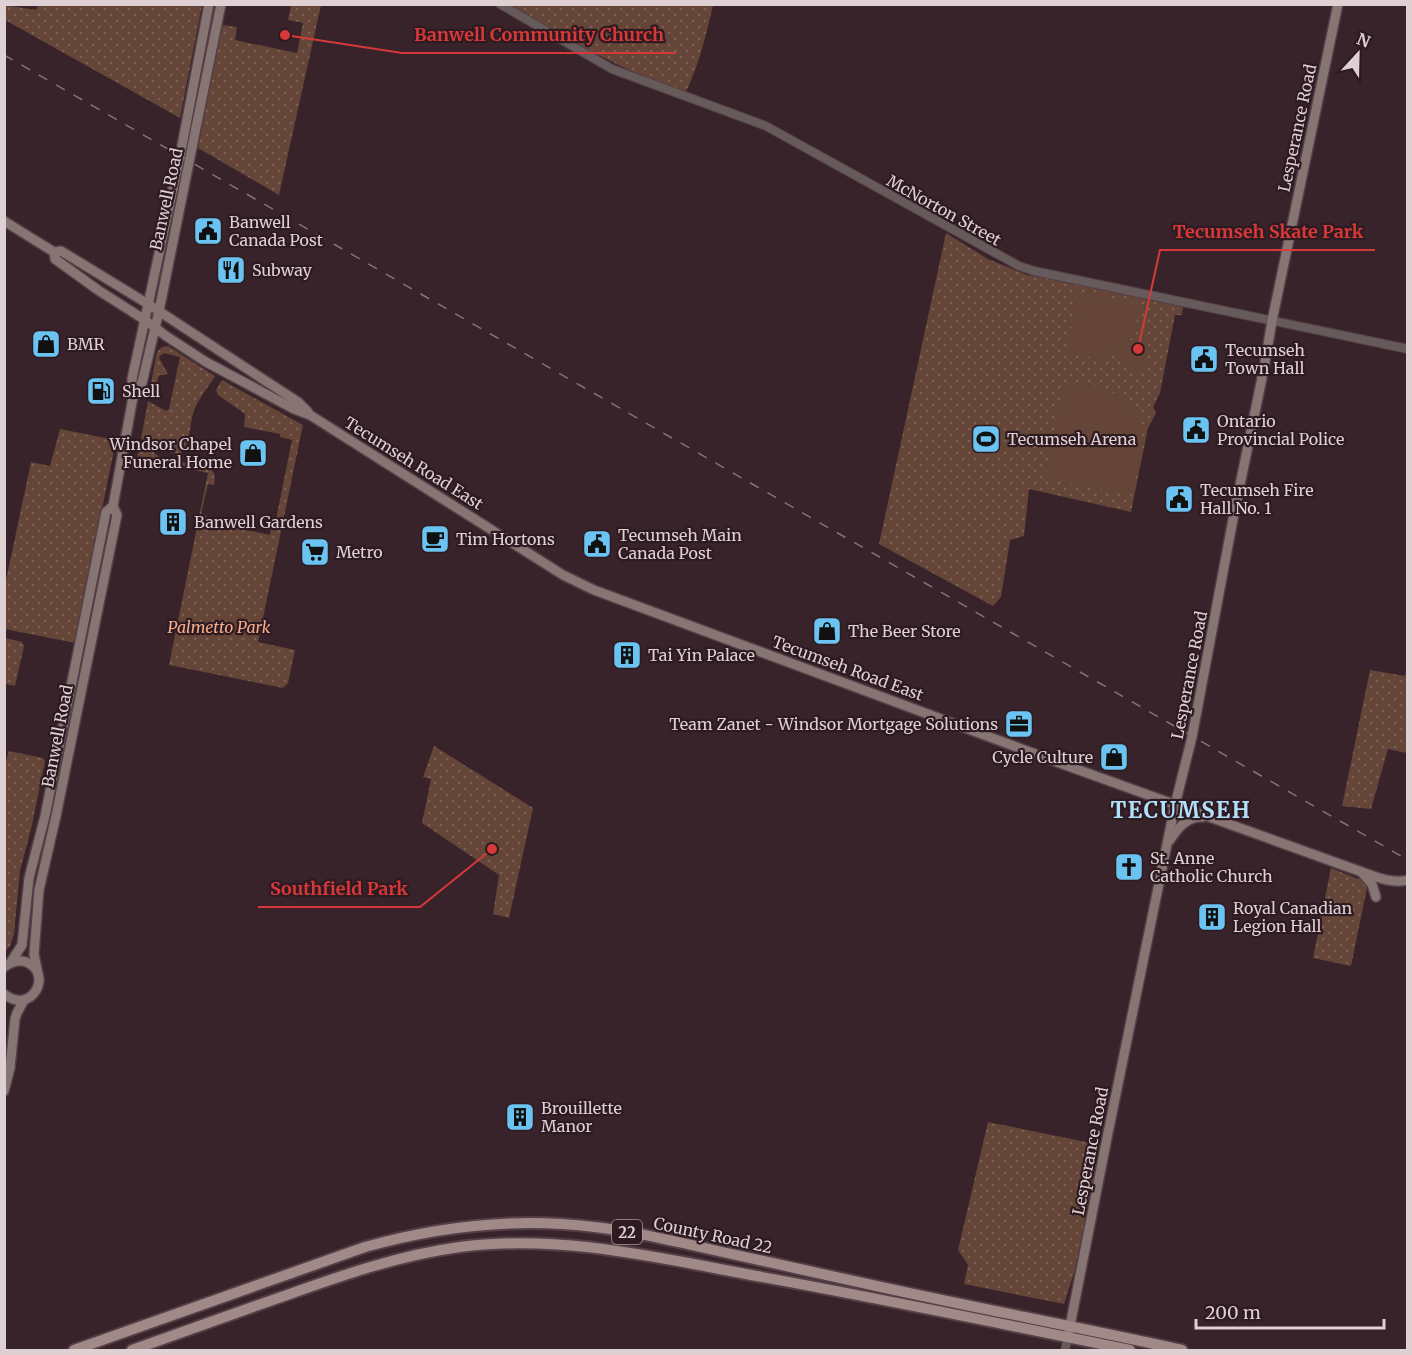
<svg xmlns="http://www.w3.org/2000/svg" width="1412" height="1355" font-family="Merriweather,serif">
<defs>
<pattern id="grass-dots" width="8" height="8" patternUnits="userSpaceOnUse" patternTransform="scale(1.5)"><rect width="8" height="8" fill="#644537"/><path d="M2 2h.1M6 6h.1" fill="none" stroke="#7a5f53" stroke-width="1.8" stroke-linecap="round"/></pattern>
</defs>
<rect width="100%" height="100%" fill="#38232b"/>
<g fill="url(#grass-dots)">
<path d="M38,4L202,5L180,118L5,20V5L36,10Z"/>
<path d="M291,5H321L279,195L198,148L218,42L222,25L237,27L235,40L297,53L303,23L288,20Z"/>
<path d="M510,5H713C706,35 699,65 685,94L641,76L586,49Z"/>
<path d="M946,233L988,259L1027,275L1073,282L1183,306L1182,315H1175L1160,393L1153,407L1156,413L1148,428L1131,512L1029,489L1024,536L1010,540L1001,597L993,606L879,544Z"/>
<path d="M168,346L215,376C208,388 196,401 193,414C189,426 191,448 179,454L166,451L162,450L157,444L141,439L148,401L166,411L169,409L180,357L164,353L160,356L159,358L168,374L164,375H159L155,391L160,395L158,398H156L149,394L157,352L162,347Z"/>
<path d="M222,380L303,425L258,642L295,650L288,683L283,688L169,665L208,473L137,458L139,446C154,449 150,451 161,458L208,467C216,472 215,476 214,485L208,484L201,514L207,516L206,521L270,535L271,529H274L292,440L280,437V434L244,427L245,414L218,395L216,390Z"/>
<path d="M60,429L116,440L75,643L5,629V585L31,462L50,466Z"/>
<path d="M5,638L22,642L24,646L15,686L5,684Z"/>
<path d="M1407,667V753L1388,749L1371,809L1342,806L1370,670L1405,676Z"/>
<path d="M434,746L533,808L509,918L493,914L499,875L422,823L431,779L423,777Z"/>
<path d="M9,751L43,758L45,761L32,825L20,871L14,934L10,946L5,951L4,769Z"/>
<path d="M1331,868L1368,883L1351,966L1313,958Z"/>
<path d="M988,1122L1101,1145L1075,1270L1064,1304L964,1284L968,1265L958,1250Z"/>
</g>
<g fill="#644537">
<path d="M1081,292L1139,304C1137,315 1137,328 1132,337C1117,364 1091,359 1067,353L1077,294Z"/>
<path d="M1143,337L1147,338L1149,342L1143,370L1139,372L1122,361V356Z"/>
<path d="M1078,385L1099,387L1109,390L1122,400L1138,417L1142,437V453L1131,495L1049,479L1046,473L1063,388Z"/>
</g>
<g fill="none" stroke-linecap="round" stroke-linejoin="round">
<g stroke="#533f46" stroke-width="10">
<g id="tertiary">
<path d="M500,4L612,69L766,126L1019,266L1034,271L1408,349"/>
<path d="M1065,1350L1068,1337"/>
</g>
</g>
<g stroke="#533f46" stroke-width="12">
<g id="secondary">
<path d="M4,221L54,252L61,251L148,304L298,402L308,412"/>
<path d="M54,252L55,259L98,290L145,320L166,336L206,362L294,409L310,415L563,575L594,590L1065,765L1362,872C1376,877 1392,884 1408,880"/>
<path d="M134,397L142,383L159,311L221,4"/>
<path d="M1170,840C1178,828 1187,816 1203,817"/>
<path d="M1363,874L1372,884L1376,897"/>
<path d="M11,962L22,945L29,878L45,816L106,512L113,506"/>
<path d="M4,967C11,962 18,959 26,962C54,973 32,1016 4,994"/>
<path d="M38,974L34,954L39,890L56,816L117,515L113,506L133,397L132,379L180,156L209,4"/>
<path d="M4,1091L10,1068L15,1019L17,1013L24,1000"/>
<path d="M1069,1331L1107,1138L1175,805L1192,737L1234,514L1264,368L1272,321L1338,4"/>
</g>
</g>
<g stroke="#533f46" stroke-width="14">
<g id="primary">
<path d="M74,1350L365,1247C429,1229 495,1220 562,1224C614,1227 666,1239 718,1251C769,1262 821,1274 872,1285C975,1308 1079,1327 1182,1350"/>
<path d="M132,1350C183,1332 235,1313 287,1295C343,1275 400,1255 460,1247C558,1234 655,1257 751,1275C878,1298 1004,1324 1130,1350"/>
</g>
</g>
<use href="#tertiary" stroke="#665a5a" stroke-width="8"/>
<use href="#secondary" stroke="#877574" stroke-width="9"/>
<use href="#primary" stroke="#a18988" stroke-width="10"/>
<path stroke="#847278" stroke-width="1.5" stroke-dasharray="10 10" stroke-linecap="butt" d="M4,55L1408,860"/>
</g>
<defs>
<g id="civic-square" transform="scale(1.5)"><rect x="-9" y="-9" width="18" height="18" rx="4" fill="#6ac3f1" stroke="#2e1a21"/><path d="M-.6-6.5H3V-4.5H.6V-3L4-1V1h2V6H-6V1h2V-1L-.6-3ZM-1.2 2.5V6h2.4V2.5Z" fill="#111"/></g>
<g id="restaurant-square" transform="scale(1.5)"><rect x="-9" y="-9" width="18" height="18" rx="4" fill="#6ac3f1" stroke="#2e1a21"/><path d="M-5-6h1v4h1v-4h1v4h1v-4h1v5L-1.5 .5V6h-2V.5L-5-1ZM5-6V6H3V1.5H1.5Q1.5-4 5-6Z" fill="#111"/></g>
<g id="shop-square" transform="scale(1.5)"><rect x="-9" y="-9" width="18" height="18" rx="4" fill="#6ac3f1" stroke="#2e1a21"/><path d="M-5-2.5h2.3a2.7 3.5 0 0 1 5.4 0H5L5.5 6h-11ZM-1.5-2.5h3a1.5 2.3 0 0 0-3 0Z" fill="#111"/></g>
<g id="fuel-square" transform="scale(1.5)"><rect x="-9" y="-9" width="18" height="18" rx="4" fill="#6ac3f1" stroke="#2e1a21"/><path d="M-5.5-6h7V0h2V4h1.3V-2.5L3-4.5l.8-.8L6-3V5H2.5V1h-1V6h-7ZM-4.2-4.7v3.2H.2V-4.7Z" fill="#111"/></g>
<g id="stadium-square" transform="scale(1.5)"><rect x="-9" y="-9" width="18" height="18" rx="4" fill="#6ac3f1" stroke="#2e1a21"/><path d="M0-5a6.5 5 0 1 0 0 10a6.5 5 0 1 0 0-10ZM-3.5-1.8h7v3.6h-7Z" fill="#111"/></g>
<g id="building-square" transform="scale(1.5)"><rect x="-9" y="-9" width="18" height="18" rx="4" fill="#6ac3f1" stroke="#2e1a21"/><path d="M-4-6H4V6H1V3H-1V6H-4ZM-2.5-4.3h1.7v1.8h-1.7ZM.8-4.3h1.7v1.8H.8ZM-2.5-1h1.7V.8h-1.7ZM.8-1h1.7V.8H.8Z" fill="#111"/></g>
<g id="cafe-square" transform="scale(1.5)"><rect x="-9" y="-9" width="18" height="18" rx="4" fill="#6ac3f1" stroke="#2e1a21"/><path d="M-5.5-4.5H6V0H3Q3 3.5 0 3.5H-2.5Q-5.5 3.5-5.5 0ZM3-3.2v2h1.7v-2ZM-6 4.5H4V6H-6Z" fill="#111"/></g>
<g id="supermarket-square" transform="scale(1.5)"><rect x="-9" y="-9" width="18" height="18" rx="4" fill="#6ac3f1" stroke="#2e1a21"/><path d="M-6-5.5h2.5l.6 2H6L4.5 2H-2.5L-4.4-4H-6ZM-1.5 3.2a1.3 1.3 0 1 0 .1 0ZM3 3.2a1.3 1.3 0 1 0 .1 0Z" fill="#111"/></g>
<g id="office-square" transform="scale(1.5)"><rect x="-9" y="-9" width="18" height="18" rx="4" fill="#6ac3f1" stroke="#2e1a21"/><path d="M-6-3h4V-5.5h4V-3h4V5H-6ZM-1-4.5V-3h2v-1.5ZM-6 0V1H6V0Z" fill="#111"/></g>
<g id="church-square" transform="scale(1.5)"><rect x="-9" y="-9" width="18" height="18" rx="4" fill="#6ac3f1" stroke="#2e1a21"/><path d="M-1.2-6h2.4v3.5h3.3v2.4h-3.3V6h-2.4V-.1h-3.3v-2.4h3.3Z" fill="#111"/></g>
</defs>
<g fill-rule="evenodd">
<use href="#civic-square" x="208" y="231"/>
<use href="#restaurant-square" x="231" y="270"/>
<use href="#shop-square" x="46" y="344"/>
<use href="#civic-square" x="1204" y="359"/>
<use href="#fuel-square" x="101" y="391"/>
<use href="#civic-square" x="1196" y="430"/>
<use href="#stadium-square" x="986" y="439"/>
<use href="#shop-square" x="253" y="453"/>
<use href="#civic-square" x="1179" y="499"/>
<use href="#building-square" x="173" y="522"/>
<use href="#cafe-square" x="435" y="539"/>
<use href="#civic-square" x="597" y="544"/>
<use href="#supermarket-square" x="315" y="552"/>
<use href="#shop-square" x="827" y="631"/>
<use href="#building-square" x="627" y="655"/>
<use href="#office-square" x="1019" y="724"/>
<use href="#shop-square" x="1114" y="757"/>
<use href="#church-square" x="1129" y="867"/>
<use href="#building-square" x="1212" y="917"/>
<use href="#building-square" x="520" y="1117"/>
</g>
<g text-anchor="middle" dominant-baseline="central" stroke-width="4.5" stroke-linejoin="round" paint-order="stroke">
<rect fill="#2e1a21" stroke="#aa999e" stroke-width="1.5" x="612" y="1220" width="30" height="24" rx="4.5"/>
<g font-size="15" font-weight="bold" fill="#dfd0d4">
<text x="627" y="1232">22</text>
</g>
<g font-size="16" fill="#dfd0d4" stroke="#2e1a21">
<text transform="translate(1297 128) rotate(-78)">Lesperance Road</text>
<text transform="translate(166 199) rotate(-78)">Banwell Road</text>
<text transform="translate(944 210) rotate(29)">McNorton Street</text>
<text transform="translate(414 463) rotate(32)">Tecumseh Road East</text>
<text transform="translate(848 668) rotate(20)">Tecumseh Road East</text>
<text transform="translate(1189 675) rotate(-79)">Lesperance Road</text>
<text transform="translate(57 736) rotate(-79)">Banwell Road</text>
<text transform="translate(1090 1151) rotate(-79)">Lesperance Road</text>
<text transform="translate(713 1235) rotate(12)">County Road 22</text>
</g>
<g font-size="16" fill="#dfd0d4" stroke="#2e1a21" text-anchor="start">
<text x="229" y="222">Banwell<tspan x="229" dy="18">Canada Post</tspan></text>
<text x="252" y="270">Subway</text>
<text x="67" y="344">BMR</text>
<text x="1225" y="350">Tecumseh<tspan x="1225" dy="18">Town Hall</tspan></text>
<text x="122" y="391">Shell</text>
<text x="1217" y="421">Ontario<tspan x="1217" dy="18">Provincial Police</tspan></text>
<text x="1007" y="439">Tecumseh Arena</text>
<text x="232" y="444" text-anchor="end">Windsor Chapel<tspan x="232" dy="18">Funeral Home</tspan></text>
<text x="1200" y="490">Tecumseh Fire<tspan x="1200" dy="18">Hall No. 1</tspan></text>
<text x="194" y="522">Banwell Gardens</text>
<text x="618" y="535">Tecumseh Main<tspan x="618" dy="18">Canada Post</tspan></text>
<text x="456" y="539">Tim Hortons</text>
<text x="336" y="552">Metro</text>
<text x="848" y="631">The Beer Store</text>
<text x="648" y="655">Tai Yin Palace</text>
<text x="998" y="724" text-anchor="end">Team Zanet - Windsor Mortgage Solutions</text>
<text x="1093" y="757" text-anchor="end">Cycle Culture</text>
<text x="1150" y="858">St. Anne<tspan x="1150" dy="18">Catholic Church</tspan></text>
<text x="1233" y="908">Royal Canadian<tspan x="1233" dy="18">Legion Hall</tspan></text>
<text x="541" y="1108">Brouillette<tspan x="541" dy="18">Manor</tspan></text>
</g>
<g font-size="16" font-style="italic" fill="#f7ae8b" stroke="#2e1a21">
<text x="219" y="627">Palmetto Park</text>
</g>
<g font-size="22" font-weight="bold" letter-spacing="1.5" fill="#b2e0fa" stroke="#2e1a21">
<text x="1181" y="810">TECUMSEH</text>
</g>
</g>
<path fill="none" stroke="#d73939" stroke-width="2" d="M285 35L402 53H676M1138 349L1160 250H1375M492 849L420 907H258"/>
<g fill="#d73939" stroke="#2e1a21" stroke-width="2">
<circle cx="285" cy="35" r="6"/>
<circle cx="1138" cy="349" r="6"/>
<circle cx="492" cy="849" r="6"/>
</g>
<g font-size="18" text-anchor="middle" font-weight="bold" fill="#d73939" stroke="#2e1a21" stroke-width="4.5" stroke-linejoin="round" paint-order="stroke">
<text x="539" y="41">Banwell Community Church</text>
<text x="1268" y="238">Tecumseh Skate Park</text>
<text x="339" y="895">Southfield Park</text>
</g>
<rect width="1412" height="1355" fill="none" stroke="#dfd0d4" stroke-width="12"/>
<g transform="translate(1358 54) rotate(22)" stroke="#2e1a21" stroke-width="4.5" paint-order="stroke">
<path d="M0-4.5L10 22L0 15L-10 22Z" fill="#dfd0d4"/>
<text y="-9" font-size="16" font-weight="bold" text-anchor="middle" fill="#dfd0d4">N</text>
</g>
<path d="M1196 1319v9h188v-9" fill="none" stroke="#dfd0d4" stroke-width="3"/>
<text x="1205" y="1319" font-size="18" fill="#dfd0d4" stroke="#2e1a21" stroke-width="4.5" paint-order="stroke">200 m</text>
</svg>
